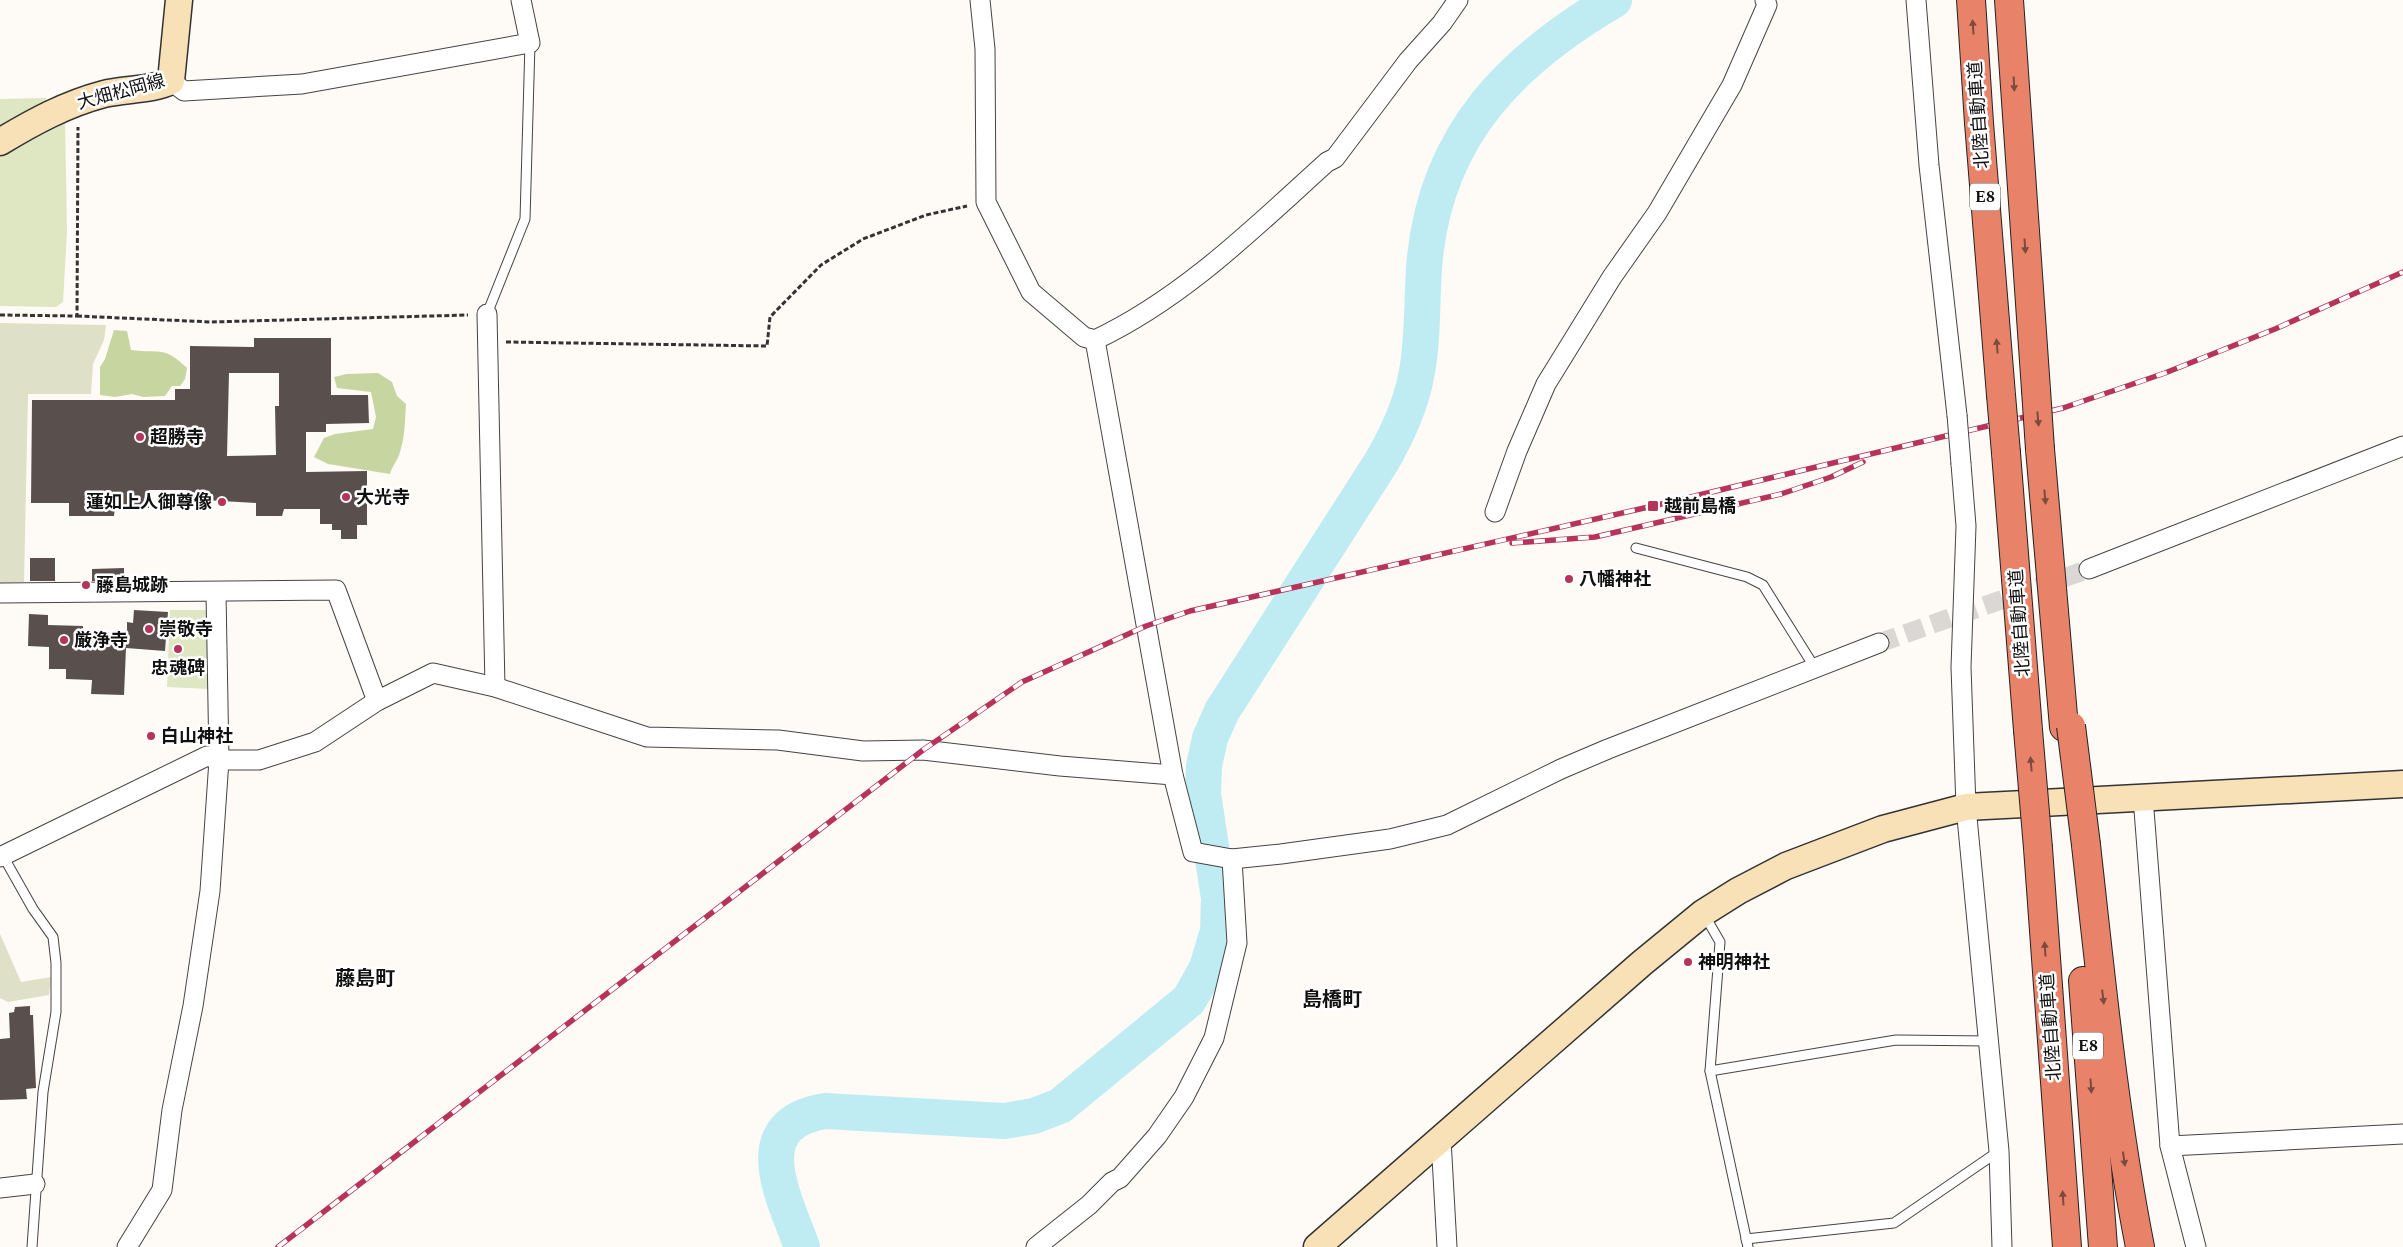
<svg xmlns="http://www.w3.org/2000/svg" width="2403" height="1247" font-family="Spectral,'Noto Sans JP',serif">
<rect width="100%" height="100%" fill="#fefaf6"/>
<g fill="#dee7c1">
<path d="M46,98L47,105L0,132V99Z"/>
<path d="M65,119L67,232L63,302L56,307L0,306V153Z"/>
<path d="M170,610H209V689L167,687Z"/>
</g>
<g fill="#c7d6a1">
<path d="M114,330L127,331L131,350C161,354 163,345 187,368L185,379L180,386H172L165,396L143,397L132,394L115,397L100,395V367L105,359Z"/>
<path d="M378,373L392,382L397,396L406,404C405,420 405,437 400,452C398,460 392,466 390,474L328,464L314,457L324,438L335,434L373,429L376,417L371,392L337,388L334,377L347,374Z"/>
</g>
<g fill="#dee0c7">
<path d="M0,323L106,325L104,340L93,364L91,394H28L24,582L0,583Z"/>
<path d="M0,934L21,982L51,977L49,995L8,1002L0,998Z"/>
</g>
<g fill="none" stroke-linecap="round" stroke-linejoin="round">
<path stroke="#beecf2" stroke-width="36" d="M802,1247C784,1197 744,1124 825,1111L1004,1121L1034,1116L1060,1106L1189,1000L1207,968L1218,931L1219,898L1203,794L1204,766L1210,738L1222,711L1382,461C1397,435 1410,407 1416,377C1424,338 1421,297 1425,257C1438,133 1512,60 1614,0"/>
</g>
<g fill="#59504e" fill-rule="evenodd">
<path d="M254,338H331V395H368L369,423L326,424V432H306V472L367,471V525H357V539H341V530H332V524H320V509H284L282,516H256V503L187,499V490H149V508L115,507L114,516H69V503H31L32,400H175V389H190V346L254,347ZM229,373H279V406H275L276,455L227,456Z"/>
<rect x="30" y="558" width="25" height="23"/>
<path d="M124,568V581H92V569Z"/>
<path d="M134,610L168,612L165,651L126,648L124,695L91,694L92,680L66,679V669H49V647L28,646L29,614L48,615V625L83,626V634L127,635V622L133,623Z"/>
<path d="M30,1006V1015H33L36,1088L26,1089L27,1099L0,1100V1039L10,1038L9,1013L14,1012L15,1007Z"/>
</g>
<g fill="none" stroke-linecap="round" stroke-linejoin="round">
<path stroke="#dad7d4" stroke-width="19" stroke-dasharray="19 9" stroke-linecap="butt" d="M1879,643L2089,569"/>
<g stroke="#444" stroke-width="11">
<g id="lane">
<path d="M487,314L525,219L530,43"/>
<path d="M1636,548L1747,577L1763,585L1815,668"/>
<path d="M3,856L33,909L53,937L56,963V1012L43,1092L32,1247"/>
<path d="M1705,916L1720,942L1710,1071L1748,1247"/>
<path d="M1710,1071L1896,1040L1989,1041"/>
<path d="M1747,1242L1746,1239L1894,1223L1999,1151"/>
</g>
</g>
<g stroke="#444" stroke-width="21">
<g id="street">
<path d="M980,0L985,49L986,202L1031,292L1084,337L1095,340C1184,298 1255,227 1327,162L1335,158L1408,61L1442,23L1458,0"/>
<path d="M1916,0L1929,165L1957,415"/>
<path d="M171,81L184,91L302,84L530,43L521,0"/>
<path d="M487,314L495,687"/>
<path d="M1095,340L1173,775L1193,852L1232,859L1281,854L1390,839L1447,825L1561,769L1608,749L1879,643"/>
<path d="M1961,464L1966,526L1961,667L1966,807L1999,1151L2002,1247"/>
<path d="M1495,512L1517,451L1546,384L1612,277L1657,213L1732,85L1767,5L1765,0"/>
<path d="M2089,569L2403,446"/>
<path d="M0,593L336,590L377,701"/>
<path d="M2143,797L2170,1146L2196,1247"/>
<path d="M0,857L207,756L219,760H259L315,742L377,701L433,673L495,687L647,737L778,740L863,751L923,750L1060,766L1173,775"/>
<path d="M1441,1139L1447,1247"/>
<path d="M2170,1146L2403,1134"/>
<path d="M0,1188L35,1184"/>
<path d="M127,1247L162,1190L172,1110L193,1006L210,891L219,760L216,593"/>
<path d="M1036,1247L1089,1205L1112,1182L1120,1178L1157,1136L1184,1097L1214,1038L1237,943L1232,859"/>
</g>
</g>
<g stroke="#333" stroke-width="29">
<g id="secondary">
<path d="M0,142C33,122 66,104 104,94C124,89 154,90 171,81L179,0"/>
<path d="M1317,1247L1642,963L1703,913L1738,891L1786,866L1883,829L1966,807L2403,784"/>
</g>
</g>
<g stroke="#222" stroke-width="30">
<g id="highway">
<path d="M1971,0L1979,123L2001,395"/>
<path d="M2009,0L2036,390"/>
<path d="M2040,449L2064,727"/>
<path d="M2006,453L2028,730"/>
<path d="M2086,845C2101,979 2114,1114 2140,1247"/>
<path d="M2038,848L2067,1247"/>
<path d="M2083,981L2103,1247"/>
</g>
</g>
<g stroke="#333" stroke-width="3" stroke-dasharray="5 2.5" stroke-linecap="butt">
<path d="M0,315L77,316L78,127"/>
<path d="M77,316L211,322L468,315"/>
<path d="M506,342L767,346L770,317L821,265L863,239L926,215L967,206"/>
</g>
<use href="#lane" stroke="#fff" stroke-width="9"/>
<use href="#street" stroke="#fff" stroke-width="19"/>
<use href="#secondary" stroke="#f8e0b7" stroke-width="26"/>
<use href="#highway" stroke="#e8836a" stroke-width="28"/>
<g stroke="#b6345b" stroke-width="5.5">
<g id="rail">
<path d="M1512,543L1595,537L1781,494L1831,477L1863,462"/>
<path d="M278,1247L923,750L1022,682L1146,626L1190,611L1653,506L2063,408L2165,373L2275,329L2403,272"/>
</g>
</g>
<use href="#rail" stroke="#fff" stroke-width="4" stroke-dasharray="11" stroke-linecap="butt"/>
<g stroke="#444" stroke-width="21" stroke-linecap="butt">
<path id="street-bridge" d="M1957,415L1961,464"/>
</g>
<g stroke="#222" stroke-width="30" stroke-linecap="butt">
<g id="highway-bridge">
<path d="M2036,390L2040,449"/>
<path d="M2001,395L2006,453"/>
<path d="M2071,726L2086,845"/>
<path d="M2028,730L2038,848"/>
</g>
</g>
<use href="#street-bridge" stroke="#fff" stroke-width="19"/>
<use href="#highway-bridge" stroke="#e8836a" stroke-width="28"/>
</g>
<defs><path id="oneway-solid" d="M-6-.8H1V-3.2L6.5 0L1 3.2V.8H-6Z" transform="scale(1.25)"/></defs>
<g fill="#7c4a3e">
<use href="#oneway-solid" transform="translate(1973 27) rotate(-94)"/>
<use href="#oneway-solid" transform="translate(2014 84) rotate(87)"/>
<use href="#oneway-solid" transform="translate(2025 246) rotate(86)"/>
<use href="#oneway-solid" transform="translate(1997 346) rotate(-95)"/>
<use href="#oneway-solid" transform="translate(2038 419) rotate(85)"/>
<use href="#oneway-solid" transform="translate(2045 497) rotate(85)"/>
<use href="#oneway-solid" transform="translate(2031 764) rotate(-95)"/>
<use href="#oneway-solid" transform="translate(2045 949) rotate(-94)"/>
<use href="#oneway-solid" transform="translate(2103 997) rotate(83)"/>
<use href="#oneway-solid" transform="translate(2091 1086) rotate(86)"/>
<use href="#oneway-solid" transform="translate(2124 1159) rotate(82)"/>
<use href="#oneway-solid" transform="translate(2063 1198) rotate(-94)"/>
</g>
<g fill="#b6345b" stroke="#fff" stroke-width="2">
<circle cx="140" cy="437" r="5"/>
<circle cx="346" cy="497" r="5"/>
<circle cx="222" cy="502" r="5"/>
<rect x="1647" y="500" width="12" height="12" rx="2.5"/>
<circle cx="1569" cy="579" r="5"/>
<circle cx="86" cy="585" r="5"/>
<circle cx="149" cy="629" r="5"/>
<circle cx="64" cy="640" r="5"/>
<circle cx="178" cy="649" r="5"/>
<circle cx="151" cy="736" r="5"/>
<circle cx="1688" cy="962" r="5"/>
</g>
<g text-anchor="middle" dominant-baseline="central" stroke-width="5" stroke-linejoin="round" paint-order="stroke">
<g fill="#fff" stroke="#585858" stroke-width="1">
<rect x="1970" y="183.5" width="30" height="27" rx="4"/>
<rect x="2073" y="1032.5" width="30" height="27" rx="4"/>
</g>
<g font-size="16" font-weight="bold" fill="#111">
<text x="1985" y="197">E8</text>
<text x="2088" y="1046">E8</text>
</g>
<g font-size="18" fill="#111" stroke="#fff">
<text transform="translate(121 92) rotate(-15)">大畑松岡線</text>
<text transform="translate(1979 115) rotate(-94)">北陸自動車道</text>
<text transform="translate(2020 623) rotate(-94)">北陸自動車道</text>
<text transform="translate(2051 1027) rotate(-94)">北陸自動車道</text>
</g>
<g font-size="18" font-weight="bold" fill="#111" stroke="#fff" text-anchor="start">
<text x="150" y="437">超勝寺</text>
<text x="356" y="497">大光寺</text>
<text x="212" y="502" text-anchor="end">蓮如上人御尊像</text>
<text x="1664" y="506">越前島橋</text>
<text x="1579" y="579">八幡神社</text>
<text x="96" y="585">藤島城跡</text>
<text x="159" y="629">崇敬寺</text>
<text x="74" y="640">厳浄寺</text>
<text x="178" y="668" text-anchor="middle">忠魂碑</text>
<text x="161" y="736">白山神社</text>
<text x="1698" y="962">神明神社</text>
</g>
<g font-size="20" font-weight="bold" fill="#111" stroke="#fff">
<text x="365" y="979">藤島町</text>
<text x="1332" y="1000">島橋町</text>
</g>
</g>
</svg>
